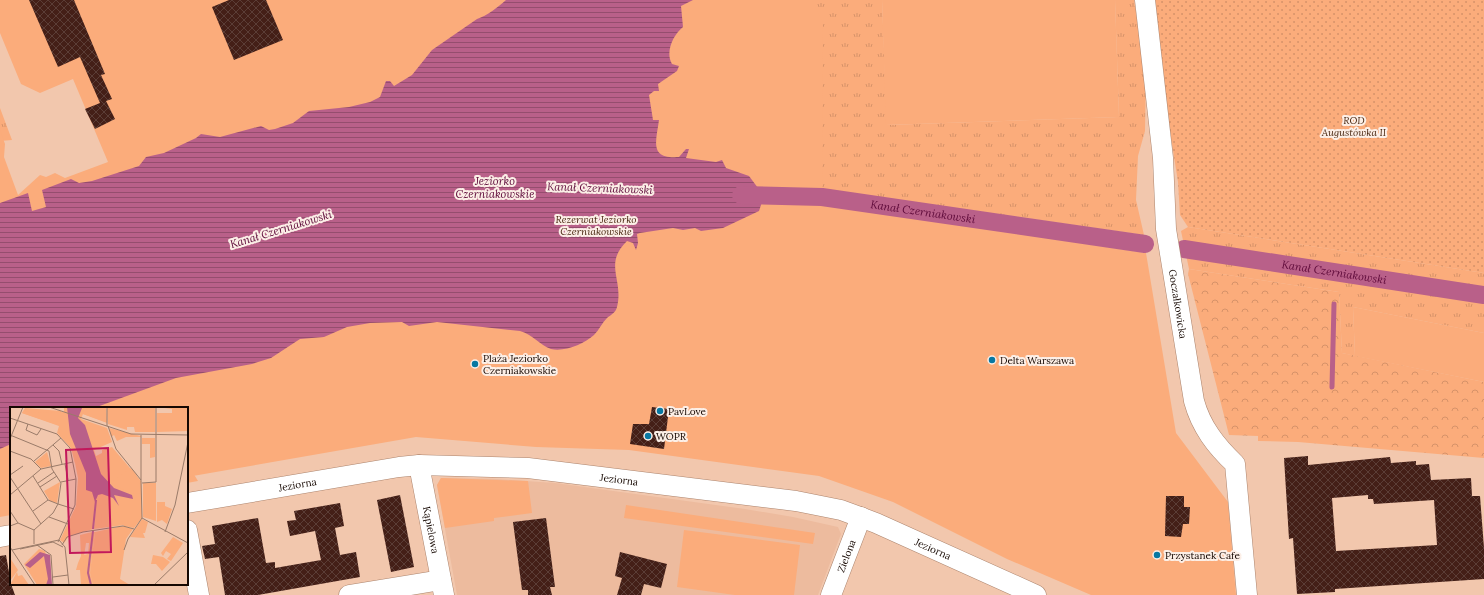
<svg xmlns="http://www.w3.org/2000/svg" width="1484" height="595" font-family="Lora,serif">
<defs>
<pattern id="grass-tufts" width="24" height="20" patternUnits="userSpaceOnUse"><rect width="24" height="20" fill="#fbac7b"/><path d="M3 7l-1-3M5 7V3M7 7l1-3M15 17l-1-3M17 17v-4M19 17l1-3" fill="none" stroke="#d69269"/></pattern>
<pattern id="forest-crowns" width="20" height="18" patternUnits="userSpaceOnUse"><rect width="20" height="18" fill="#fbac7b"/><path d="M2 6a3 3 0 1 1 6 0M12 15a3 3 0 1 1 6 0" fill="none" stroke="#d69269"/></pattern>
<pattern id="garden-dots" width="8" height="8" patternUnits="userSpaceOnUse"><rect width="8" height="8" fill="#fbac7b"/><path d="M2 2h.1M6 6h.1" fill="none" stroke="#d69269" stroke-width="1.8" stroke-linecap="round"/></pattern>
<pattern id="water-rules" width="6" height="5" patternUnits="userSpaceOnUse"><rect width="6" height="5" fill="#b96089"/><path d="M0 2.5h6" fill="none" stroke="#954d6e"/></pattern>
<pattern id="building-cross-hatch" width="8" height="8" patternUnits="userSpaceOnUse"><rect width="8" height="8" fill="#441f17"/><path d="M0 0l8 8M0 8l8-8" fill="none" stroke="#5b3d36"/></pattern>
</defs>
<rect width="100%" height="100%" fill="#f2c7ad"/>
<path fill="#edbb9e" d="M441,478L497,479L555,483L745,509L793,517L838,527L841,534L818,595H457L437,485Z"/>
<g fill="url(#grass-tufts)">
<path d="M759,0H882L887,125L1119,117L1115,0H1134L1146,70L1145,131L1138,156L1136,200L1144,235L821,189Z"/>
<path d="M0,108L12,140L0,141Z"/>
<path d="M1188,227L1484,273V333L1353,307L1355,356L1342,353L1339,292L1189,269L1181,231Z"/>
<path d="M187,463L198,481L187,483Z"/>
<path d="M11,476V515L0,517V484Z"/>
</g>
<path fill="url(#forest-crowns)" d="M1189,269L1339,292L1342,353L1484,382V458L1298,442L1258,441V436L1229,435L1188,274Z"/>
<g fill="#fbac7b">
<path d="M0,0H812L823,22L822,204L1146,253L1176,433L1228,502L1236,595H1091L1007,559L893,502L819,476L629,450L536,447L416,437L187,477V408H11V507L0,509V130L5,144L4,157L18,195L40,175L46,177L55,173L65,178L108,162L73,79L40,93L21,84L0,33Z"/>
<path d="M882,0H1115L1119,117L886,125Z"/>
<path d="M1353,307L1484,333V382L1355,356Z"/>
<path d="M441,478L528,481L532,513L494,518V521L445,528L437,485Z"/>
<path d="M626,505L815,533L813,544L624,518Z"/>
<path d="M684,530L800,545L794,595H735L677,587Z"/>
</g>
<path fill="url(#garden-dots)" d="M1152,0H1484V273L1188,227L1180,215L1178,182L1156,42Z"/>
<path fill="url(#water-rules)" d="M506,0H693L681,6L683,27C673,35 665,52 672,64L679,66L677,71L658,84L659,91H654L649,95L653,120H659C656,142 649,159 679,157L686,149H689L686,158L716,162L722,160L726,168L749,176L764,196L759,211L723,228L701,231L695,228L683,230L673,228L640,233L637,234L638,243L636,250L633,243L627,241C603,264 624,280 617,307C616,312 611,315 607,318C602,323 599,330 594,335C584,344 565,352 551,349C539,345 534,335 520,331L437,322L409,326L402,322L370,323L347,327L324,337L300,339L271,358L252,364L176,378L94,408H11V444L0,449V203L28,193L32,211L46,207L42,190L71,179L79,183L92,181L139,166L146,157L164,153L196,138L201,134L220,137L261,126L269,130L275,129L293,123L309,111L349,107L370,102L380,97L386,81H390L394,86L412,75L432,50L477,19C487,16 498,7 506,0Z"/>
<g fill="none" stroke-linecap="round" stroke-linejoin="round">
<path stroke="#b96089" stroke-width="5" d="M1332,387L1334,304"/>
<g stroke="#b96089" stroke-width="18">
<path id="s1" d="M741,195L822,197L1145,244"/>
<path id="s2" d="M1184,249L1484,295"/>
</g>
</g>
<g fill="url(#building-cross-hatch)" fill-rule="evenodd">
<path d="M29,0H74L105,74L101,75L112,99L106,101L115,119L95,129L85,109L100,103L80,57L58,67Z"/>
<path d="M229,0H266L283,40L234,60L212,7Z"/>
<path d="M652,407L669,409L664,449L630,444L633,424H649Z"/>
<path d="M1308,456V465L1390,457L1391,463L1416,461V465L1429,464L1431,480L1471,478L1472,496H1480L1484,548V579L1335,589V592L1297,594L1293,538L1289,539L1284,458ZM1368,495V499H1373L1374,504L1434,500L1437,545L1336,551L1332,498Z"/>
<path d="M400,495L414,567L391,572L377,500Z"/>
<path d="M1166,496H1184V507H1190L1189,524H1183L1181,537L1165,536Z"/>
<path d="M340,503L344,526L335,528L340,555L356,552L360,577L258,595H225L219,557L205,559L202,546L215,544L212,526L258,518L266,563L275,562V568L321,560L315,531L290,536L287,521L296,520L294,511Z"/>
<path d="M546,518L555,587H550L552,595H528V590H522L513,522Z"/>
<path d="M620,552L667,564L661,588L644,584L641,595H617L622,578L615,576Z"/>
<path d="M6,555L11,584L15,595H0V556Z"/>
</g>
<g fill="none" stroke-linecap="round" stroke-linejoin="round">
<g stroke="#ac846d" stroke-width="21">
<g id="minor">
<path id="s3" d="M1145,0L1163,158L1166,229L1194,401C1201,427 1216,446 1235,464L1247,595"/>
<path id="s4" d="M419,465L444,595"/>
<path id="s5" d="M187,503L399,467L419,465L528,468L796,501L841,510L876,523L1036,595"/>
<path d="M187,530L199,595"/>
<path d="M0,537L11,535"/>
<path d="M349,595L441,580"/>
<path id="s6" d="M831,595L861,517"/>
</g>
</g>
<use href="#minor" stroke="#fff" stroke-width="20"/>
</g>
<g fill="#0878a2" stroke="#fcefe7" stroke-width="1.5">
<circle cx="992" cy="360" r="4"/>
<circle cx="475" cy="364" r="4"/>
<circle cx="660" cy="411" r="4"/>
<circle cx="648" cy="436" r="4"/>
<circle cx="1157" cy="555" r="4"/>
</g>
<g text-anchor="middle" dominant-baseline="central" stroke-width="4" stroke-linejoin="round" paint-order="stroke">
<g font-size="10" font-style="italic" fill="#4a2812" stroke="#fcefe7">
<text x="1354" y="120">ROD<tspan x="1354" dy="12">Augustówka II</tspan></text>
<text x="596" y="219">Rezerwat Jeziorko<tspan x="596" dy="12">Czerniakowskie</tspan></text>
</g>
<g font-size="10" fill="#160802" stroke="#fcefe7">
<text stroke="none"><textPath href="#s3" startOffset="306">Goczałkowicka</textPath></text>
<text stroke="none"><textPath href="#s5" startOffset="436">Jeziorna</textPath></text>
<text stroke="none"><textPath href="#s5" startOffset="112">Jeziorna</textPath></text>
<text stroke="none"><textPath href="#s4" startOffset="66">Kąpielowa</textPath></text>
<text stroke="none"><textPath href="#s5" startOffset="760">Jeziorna</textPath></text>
<text stroke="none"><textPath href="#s6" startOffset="42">Zielona</textPath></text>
</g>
<g font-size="10" fill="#160802" stroke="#fcefe7" text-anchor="start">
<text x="483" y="358">Plaża Jeziorko<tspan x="483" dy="12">Czerniakowskie</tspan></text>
<text x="1000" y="360">Delta Warszawa</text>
<text x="668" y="411">PavLove</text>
<text x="656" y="436">WOPR</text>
<text x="1165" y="555">Przystanek Cafe</text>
</g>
<g font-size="11" font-style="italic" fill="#5e0a3a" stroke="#fcefe7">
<text x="495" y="181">Jeziorko<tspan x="495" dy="13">Czerniakowskie</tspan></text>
<text transform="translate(600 188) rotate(2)">Kanał Czerniakowski</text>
<text stroke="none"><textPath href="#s1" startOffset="183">Kanał Czerniakowski</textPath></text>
<text transform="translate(281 229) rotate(-17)">Kanał Czerniakowski</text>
<text stroke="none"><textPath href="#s2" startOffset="152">Kanał Czerniakowski</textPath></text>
</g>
</g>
<g transform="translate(10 407)">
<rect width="178" height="178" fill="#f2c7ad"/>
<path d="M15,1L51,4L55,26L68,53L65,56L61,41L49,28L51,19L12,6ZM99,21L131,29V30H116L107,34L104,28L101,30ZM132,31H145V50L140,51V37H132ZM100,94L118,108L114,118L84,122L86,98ZM132,112L138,115L135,126H133L135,131L120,130ZM82,125H85L80,166L83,178H71L70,163H66L68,156H72L74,148L78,147L79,136H76ZM163,130L173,136L161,154L157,152L161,147L156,144L153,149L151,146ZM143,148L153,150L160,155L152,164L146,157H141ZM7,165L8,169L12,168L19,178H0Z" fill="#fbac7b"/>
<path d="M82,125L80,135L76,136L73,156H68L71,149L70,128Z" fill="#fbac7b"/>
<path d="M50,0H96L97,16L73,7L71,12L97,21L102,35L84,43L86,49L92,46V43L102,40L131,74L132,111L124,121L114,119L102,97L86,99L83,122L59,129L54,136L50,133L66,99L68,71L62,41L47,26L49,19L12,6L14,3L22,6L54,5V1ZM37,45L41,59L31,61L25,55ZM50,75L47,96L40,94L34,84ZM91,103H102L103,119L92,120ZM29,142L35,144L42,178H27L14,157ZM0,151L8,163L0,174Z" fill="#fbac7b"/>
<path d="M74,0H96V15L73,7ZM97,0H145V25H125L124,20H117V23L98,17ZM147,0H178V24L147,25V6H162V2ZM121,61L127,68L120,75L125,80L131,75V86L122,87L101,76ZM133,76H146V114L133,110ZM147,95H155V99L162,102L157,117L152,113L147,115ZM113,119L123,122L116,132L110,172L120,178H83L80,166L85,125Z" fill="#fbac7b"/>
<path d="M57,0L72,1L68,11L75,18L91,67L104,81L122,88L123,92L104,88L109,99L103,91L92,87L88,88L85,95L82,85L76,83V66L60,27ZM30,145L40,148L42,178H36L38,172L34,149L20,161L15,158Z" fill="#b96089"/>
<path fill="none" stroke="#b96089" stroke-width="2" d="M83,122L86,93M81,178L78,166L83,124"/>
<path fill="none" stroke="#9a7b69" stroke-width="1" d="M39,0L121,27L178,28M97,0V19M0,11L47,27L60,41L66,72L65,98L48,135M18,17L16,23L27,28L31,22M98,19L106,42L131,73L132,111L118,132L114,143M0,28L39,44L42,62L51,76L48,97L38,93L23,69M131,28V73M0,32L13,0M43,38L49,44L52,57M0,44L21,52L31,62M24,54L51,31M55,57L58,73M0,68L13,59M0,70L31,117M51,75L66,72M28,76L44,65M132,76L146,75V0M30,80L47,69M0,88L31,62L63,55M0,104L8,116M23,104L38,93M39,110L58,117M132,111L178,136M0,119L8,116L24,123L43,106L48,97L64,102M155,125L165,98L178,35M24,137V123M27,138L41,148L43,178M52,138L57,130L73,125L113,119L124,122M0,140L25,178M10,142L43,135L53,140M2,143L49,133L55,140L59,178M43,170L58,168M144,178L178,145"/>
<path fill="#c2185b" fill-opacity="0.15" stroke="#c2185b" stroke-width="2" d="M98,41L101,145L60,146L56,43Z"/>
<rect width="178" height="178" fill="none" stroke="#160802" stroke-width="2"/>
</g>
</svg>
